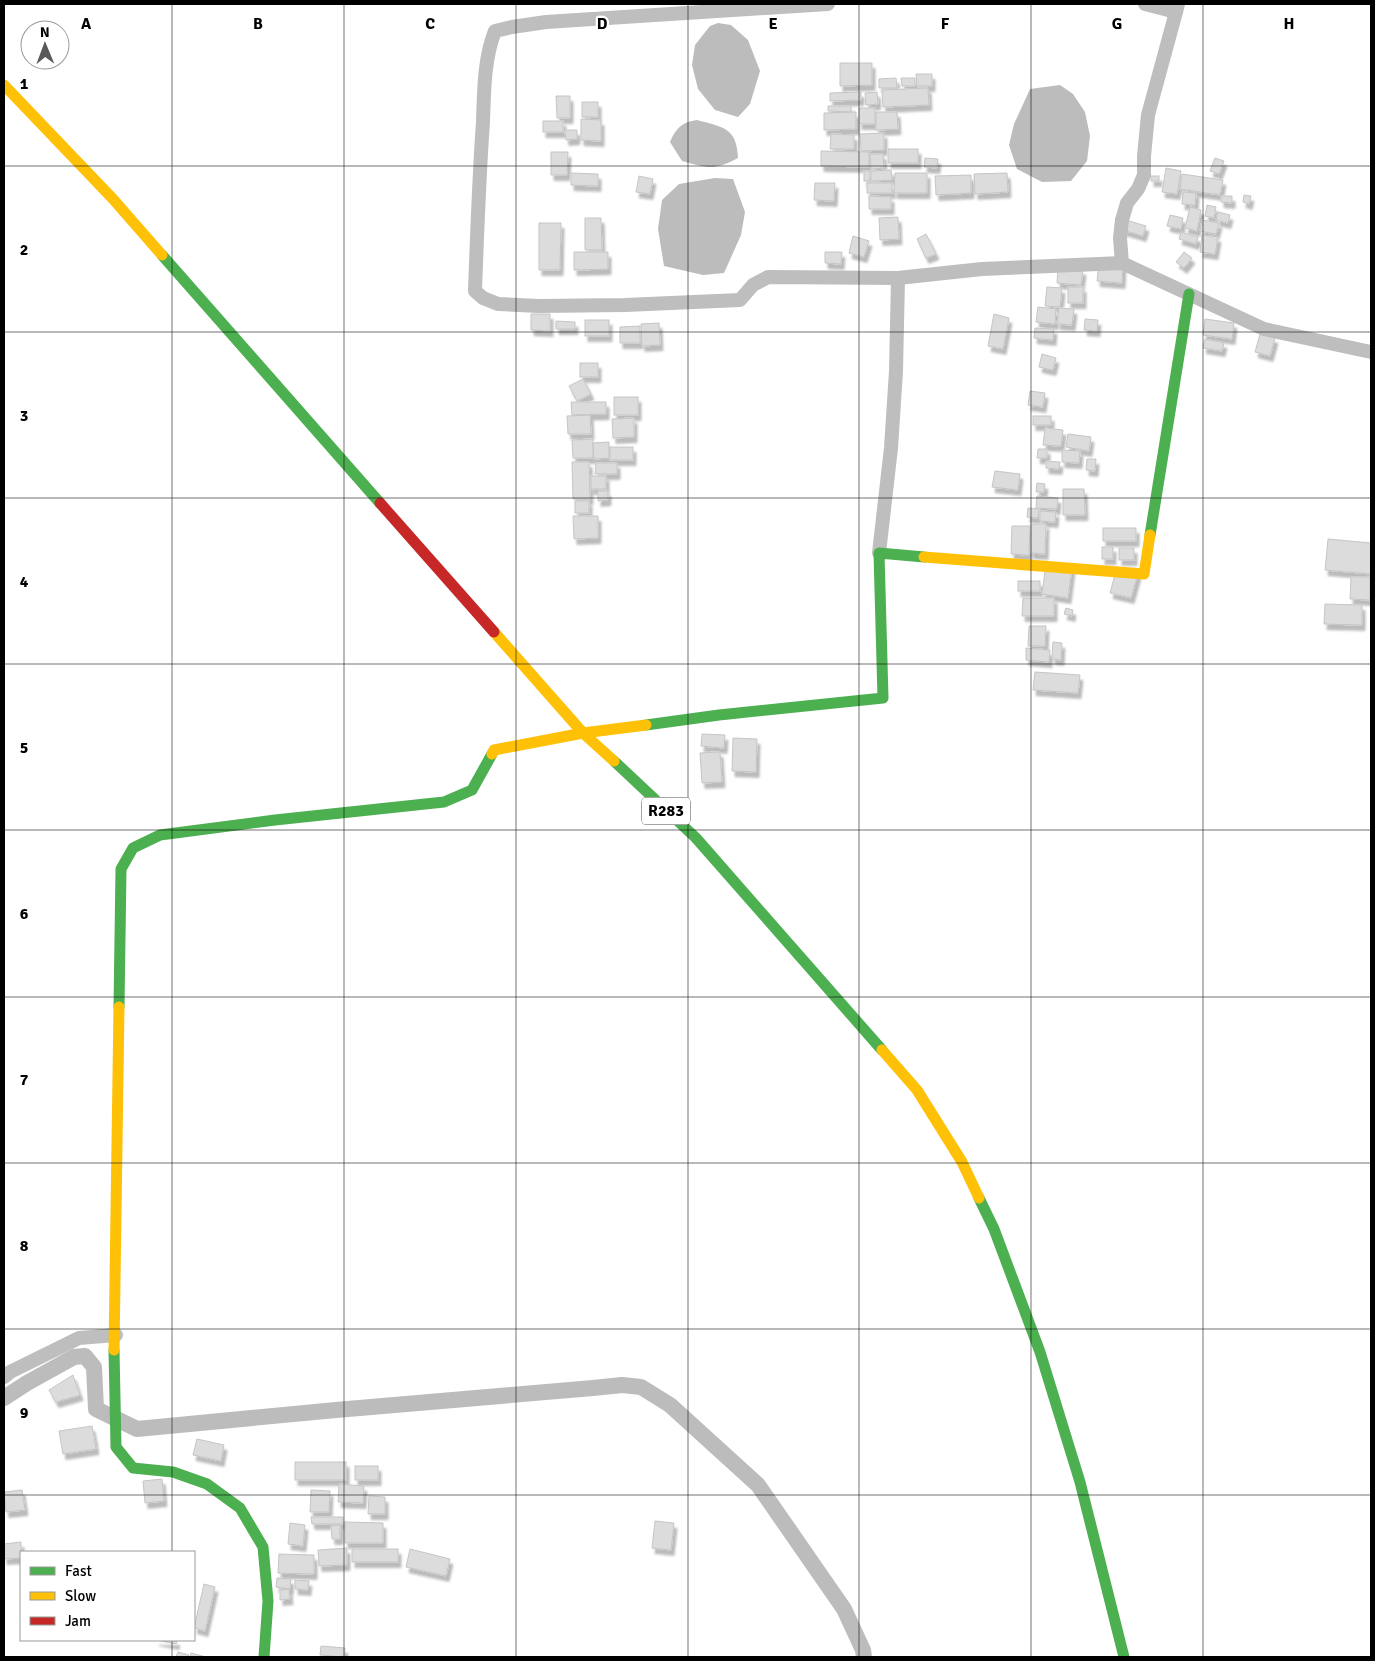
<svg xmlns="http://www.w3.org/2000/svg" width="1375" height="1661" font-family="Signika,sans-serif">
<defs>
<filter id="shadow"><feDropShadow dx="3" dy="5.5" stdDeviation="1" flood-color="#0004"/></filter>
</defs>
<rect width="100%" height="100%" fill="#fff"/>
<g fill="#bcbcbc">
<path d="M718,23L731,25L748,40L760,71L750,104L738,117L715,110L698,89L692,65L695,45L710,26Z"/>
<path d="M1060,85L1073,94L1085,112L1090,136L1087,161L1071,181L1042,182L1017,169L1009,145L1014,124L1030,89Z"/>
<path d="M697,120C722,127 737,127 738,158C713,171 708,168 682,161L670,142C676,128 682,122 697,120Z"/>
<path d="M715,178L733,179L745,212L741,235L724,273L703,275L664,266L658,229L662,200L679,184Z"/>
</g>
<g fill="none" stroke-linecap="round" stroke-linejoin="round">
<path stroke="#bcbcbc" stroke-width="16" d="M4,1398L27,1383L74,1357L85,1356L94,1367L96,1409L137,1429L336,1410L593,1388L622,1385L641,1387L670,1405L758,1485L844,1609L863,1650L864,1657"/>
</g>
<g fill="#dcdcdc" stroke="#c5c5c5" filter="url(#shadow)">
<path d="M840,63H872V85L840,86Z"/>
<path d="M916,74H932V86H917Z"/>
<path d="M896,78L897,88H879V79Z"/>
<path d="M901,78H915V86H902Z"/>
<path d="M928,88L929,105L883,107L882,90Z"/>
<path d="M861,92V100L830,101V93Z"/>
<path d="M877,92L878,104L866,105L865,93Z"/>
<path d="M556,96H570V118H557Z"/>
<rect x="582" y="102" width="16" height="15"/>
<path d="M828,106H851V112L828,111Z"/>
<rect x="859" y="108" width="16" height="16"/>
<path d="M856,112V129L824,130V113Z"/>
<path d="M876,112H897L898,129L876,130Z"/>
<path d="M581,119L601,120V141L581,140Z"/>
<rect x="543" y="121" width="20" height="11"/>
<path d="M565,130H577V139L566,140Z"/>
<path d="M884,133V150L861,151L860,134Z"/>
<path d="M831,134L854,135V149H830Z"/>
<rect x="888" y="149" width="30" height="14"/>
<path d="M821,151L869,152V167L821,166Z"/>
<path d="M551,152H568L567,175H551Z"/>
<path d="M870,154H883L884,168L871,169Z"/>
<path d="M925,158L938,159L937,168L924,167Z"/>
<path d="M1215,158L1224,161L1219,174L1210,171Z"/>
<path d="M1166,168L1181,171L1177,194L1162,192Z"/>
<path d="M891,170L892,180L871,181V171Z"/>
<rect x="864" y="171" width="6" height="10"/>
<path d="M571,173L598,174V186L571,185Z"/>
<path d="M895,173H927V193H894Z"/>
<path d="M1007,173L1008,192L975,194L974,174Z"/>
<path d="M1182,174L1223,180L1220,195L1180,189Z"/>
<path d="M971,175V193L936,195L935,176Z"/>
<path d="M639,176L653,179L650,194L636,192Z"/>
<rect x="1151" y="176" width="8" height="5"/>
<path d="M815,183H835L834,201L814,200Z"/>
<rect x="867" y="183" width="25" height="10"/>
<path d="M1183,192L1196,193L1195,205L1182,204Z"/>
<path d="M1244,195L1251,196L1249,204L1243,202Z"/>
<path d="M869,196L891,197V209H869Z"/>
<path d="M1221,196H1232V203L1221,202Z"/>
<path d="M1207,205L1216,207L1214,218L1205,216Z"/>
<path d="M1190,207L1201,210L1197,231L1185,228Z"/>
<path d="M1218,212L1230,215L1228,223L1216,220Z"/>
<path d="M1170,215L1183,218L1181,229L1167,226Z"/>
<path d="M898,217L899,239L880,240L879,218Z"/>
<path d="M585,218H601L602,250H585Z"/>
<path d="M1126,220L1146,226L1143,236L1123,230Z"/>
<path d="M1202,220L1219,223L1216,234L1200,231Z"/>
<path d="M539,223H561L560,270H539Z"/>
<path d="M1181,232L1198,237L1196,244L1179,239Z"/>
<path d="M926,234L936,254L926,258L917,239Z"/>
<path d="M1202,235L1218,237L1215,254L1200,252Z"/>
<path d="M853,236L869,241L864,257L849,253Z"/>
<path d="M574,252H608V269L574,270Z"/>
<path d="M825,252H842L841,264L825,263Z"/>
<path d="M1184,252L1192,258L1184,268L1176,262Z"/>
<path d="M1099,262L1123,264L1122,283L1097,281Z"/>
<path d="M1058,268L1083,270L1081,285L1057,283Z"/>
<path d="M1047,287L1062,288L1060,307L1045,306Z"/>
<rect x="1068" y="287" width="15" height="16"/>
<path d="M1038,307L1056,309L1055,324L1036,322Z"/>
<path d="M1059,308L1074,309L1072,325L1057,324Z"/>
<path d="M531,314H550V331L531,330Z"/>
<path d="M994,314L1009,318L1003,349L988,346Z"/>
<path d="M1085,319L1098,320L1097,331L1084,330Z"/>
<path d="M1205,319L1234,323L1232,339L1203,335Z"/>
<rect x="585" y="320" width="24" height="16"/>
<path d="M556,321L575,322V329H556Z"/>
<path d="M659,323L660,345L642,346L641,324Z"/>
<path d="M640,326V343H620V327Z"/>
<path d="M1035,328L1054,329L1053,340L1034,338Z"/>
<path d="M1260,334L1275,338L1270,356L1255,352Z"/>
<path d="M1205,339L1224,343L1222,351L1203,348Z"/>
<path d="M1042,354L1056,358L1053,370L1039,367Z"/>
<rect x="580" y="363" width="18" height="14"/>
<path d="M583,379L591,394L577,401L569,386Z"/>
<path d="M1030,391L1045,393L1043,407L1028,405Z"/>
<rect x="614" y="397" width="24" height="18"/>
<path d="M571,402H606V414L572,415Z"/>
<path d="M590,415L591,434H568L567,416Z"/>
<rect x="1033" y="416" width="18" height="9"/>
<path d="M634,418V437L613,438L612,419Z"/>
<path d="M1045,428L1063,430L1061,446L1043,445Z"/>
<path d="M1068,434L1091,437L1089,451L1066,447Z"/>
<path d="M593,439V458H573L572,440Z"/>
<path d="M609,442V458L594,459L593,443Z"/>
<rect x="610" y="447" width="23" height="13"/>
<path d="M1038,449H1047V458H1037Z"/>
<path d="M1062,450L1080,451L1079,463L1062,462Z"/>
<path d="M1087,459H1096L1095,471L1086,470Z"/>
<path d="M1046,461L1060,462L1059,469L1046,468Z"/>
<path d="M572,462H589L590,499H573Z"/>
<path d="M596,463H617V474H595Z"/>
<path d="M995,471L1020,474L1018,490L992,487Z"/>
<rect x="591" y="476" width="15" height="13"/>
<path d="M1037,483L1045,484L1044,492H1036Z"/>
<path d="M1063,489H1084L1085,515H1063Z"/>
<path d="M598,491H608V500L598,501Z"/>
<path d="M1037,496L1058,498L1057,509L1036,508Z"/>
<rect x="575" y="501" width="14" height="12"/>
<path d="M1028,508L1039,509L1038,518L1027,517Z"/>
<path d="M1040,511L1056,512L1055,522L1040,521Z"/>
<path d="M573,516H598V538L574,539Z"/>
<path d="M1031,524H1046L1045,554L1031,553Z"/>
<path d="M1012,526H1030L1029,555L1011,554Z"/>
<rect x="1103" y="528" width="33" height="13"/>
<path d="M1328,539L1371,543V574L1325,570Z"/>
<rect x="1102" y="547" width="11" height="12"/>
<rect x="1119" y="548" width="15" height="12"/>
<path d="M1046,564L1072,567L1068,598L1042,594Z"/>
<path d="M1117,567L1138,573L1131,598L1110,593Z"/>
<path d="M1351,577H1370V600L1350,599Z"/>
<rect x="1018" y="581" width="22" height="10"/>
<path d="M1023,598H1054V616H1022Z"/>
<path d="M1325,604L1362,605V625L1324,624Z"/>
<path d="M1066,608L1073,610L1072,616L1064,614Z"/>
<path d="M1029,626H1046L1045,646H1028Z"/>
<path d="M1053,642L1062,643L1061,660L1052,659Z"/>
<path d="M1026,648L1050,650L1049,662L1026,660Z"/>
<path d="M1035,672L1080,675L1078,693L1033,690Z"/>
<path d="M702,734L725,735L724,748L701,746Z"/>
<path d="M733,738L757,739L756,772L732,771Z"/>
<path d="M720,752L722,782L702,783L700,753Z"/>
<path d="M73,1375L80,1395L56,1402L49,1390Z"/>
<path d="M92,1426L96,1449L63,1454L59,1431Z"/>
<path d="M197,1439L224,1445L221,1461L193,1455Z"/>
<rect x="295" y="1462" width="51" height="18"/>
<rect x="355" y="1466" width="23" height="14"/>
<path d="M162,1479L164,1501L145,1503L143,1481Z"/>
<path d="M339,1484L364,1486L363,1503L338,1502Z"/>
<path d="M22,1490L25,1510L6,1512L4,1492Z"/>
<path d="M311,1490L330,1491L329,1512H310Z"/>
<path d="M369,1496L385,1497V1514H368Z"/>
<path d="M311,1517H343V1524H312Z"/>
<path d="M655,1521L674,1523L671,1550L652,1548Z"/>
<path d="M345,1522L383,1523V1543H345Z"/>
<path d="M290,1523L305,1525L303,1546L288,1544Z"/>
<path d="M340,1525V1539H332L331,1526Z"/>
<path d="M21,1542V1558L4,1559V1544Z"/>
<path d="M347,1548V1565L319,1566L318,1550Z"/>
<rect x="352" y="1549" width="46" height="13"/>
<path d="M410,1549L450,1559L446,1576L406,1567Z"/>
<path d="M279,1554L314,1555V1574L278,1573Z"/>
<path d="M277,1578L291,1579L290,1589L276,1587Z"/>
<path d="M295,1580L309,1581L308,1590L295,1589Z"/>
<path d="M204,1584L215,1587L205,1631L194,1628Z"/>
<path d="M289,1589L290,1599L280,1600V1590Z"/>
<path d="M156,1640H177L176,1644Z"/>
<path d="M321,1646L345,1648L344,1657L320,1655Z"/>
<path d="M178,1652L189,1655L188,1657H176Z"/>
<path d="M191,1653L206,1657H190Z"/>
</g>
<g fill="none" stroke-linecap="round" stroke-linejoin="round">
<g stroke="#bebebe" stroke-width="14">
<path d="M828,4L546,22L512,27L495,31C484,58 484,92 483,122C479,178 477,234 475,291L483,298L498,304L538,306L625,305L740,300L753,285L768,277L898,278L982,269L1122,263L1264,329L1371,352"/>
<path d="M1145,4L1176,12L1178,4"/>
<path d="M1122,263L1120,238L1122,220L1127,203L1138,189L1144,175V156L1148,115L1176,12"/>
<path d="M879,553L891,448L896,371L898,278"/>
<path d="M4,1377L10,1372L79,1338L116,1335"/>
</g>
<g stroke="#4caf50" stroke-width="11">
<path d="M162,255L380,503"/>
<path d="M1150,535L1189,294"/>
<path d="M646,725L719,715L883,698L879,553L924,557"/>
<path d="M614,761L696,838L882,1050"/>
<path d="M119,1007L121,869L133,848L160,835L275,820L444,802L472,790L492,754"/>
<path d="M979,1198L994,1229L1040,1352L1080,1482L1124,1657"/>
<path d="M114,1350L116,1447L133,1468L173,1472L207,1484L240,1508L263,1547L268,1601L264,1657"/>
</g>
<g stroke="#ffc107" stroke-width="11">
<path d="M4,85L113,199L162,255"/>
<path d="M924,557L1144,574L1150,535"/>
<path d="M494,632L583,733L614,761"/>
<path d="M492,754L494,750L583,733L646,725"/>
<path d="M882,1050L917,1090L962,1162L979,1198"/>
<path d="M114,1350L119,1007"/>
</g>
<path stroke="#c62828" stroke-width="11" d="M380,503L494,632"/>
</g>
<path fill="none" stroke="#000" stroke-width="1" stroke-opacity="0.55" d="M172,4V1552M344,4V1657M516,4V1657M688,4V1657M859,4V1657M1031,4V1657M1203,4V1657M4,166H1371M4,332H1371M4,498H1371M4,664H1371M4,830H1371M4,997H1371M4,1163H1371M4,1329H1371M4,1495H1371M172,1640V1657"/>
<g text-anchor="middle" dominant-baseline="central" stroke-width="4.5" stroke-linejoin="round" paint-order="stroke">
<rect fill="#fff" stroke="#4c4c4c" stroke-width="1" x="642" y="797.5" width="48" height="27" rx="4"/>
<g font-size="16" font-weight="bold" fill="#000">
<text x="666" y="811">R283</text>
</g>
</g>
<g font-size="16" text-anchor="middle" font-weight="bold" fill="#000" stroke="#fff" stroke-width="4.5" stroke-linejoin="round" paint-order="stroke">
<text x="86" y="29">A</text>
<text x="258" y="29">B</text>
<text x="430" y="29">C</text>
<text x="602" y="29">D</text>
<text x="773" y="29">E</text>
<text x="945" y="29">F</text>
<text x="1117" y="29">G</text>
<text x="1289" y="29">H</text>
<text x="24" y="89">1</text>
<text x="24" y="255">2</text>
<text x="24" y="421">3</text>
<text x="24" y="587">4</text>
<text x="24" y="753">5</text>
<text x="24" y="919">6</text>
<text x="24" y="1085">7</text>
<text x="24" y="1251">8</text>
<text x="24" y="1418">9</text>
</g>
<rect width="1375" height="1661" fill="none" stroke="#000000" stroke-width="10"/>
<rect x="20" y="1551" width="175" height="90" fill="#ffffff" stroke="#999999"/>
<rect x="30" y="1567" width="25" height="8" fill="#4caf50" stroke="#999999"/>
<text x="65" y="1576" font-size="15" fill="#000000">Fast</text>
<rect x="30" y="1592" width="25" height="8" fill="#ffc107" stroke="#999999"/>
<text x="65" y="1601" font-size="15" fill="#000000">Slow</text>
<rect x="30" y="1617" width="25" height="8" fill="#c62828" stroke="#999999"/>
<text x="65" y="1626" font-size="15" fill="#000000">Jam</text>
<g transform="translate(45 45) rotate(359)"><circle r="24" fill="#ffffff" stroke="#999999"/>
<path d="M0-4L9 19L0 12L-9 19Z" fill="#595959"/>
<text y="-8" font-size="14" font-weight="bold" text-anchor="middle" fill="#000000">N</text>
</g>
</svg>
